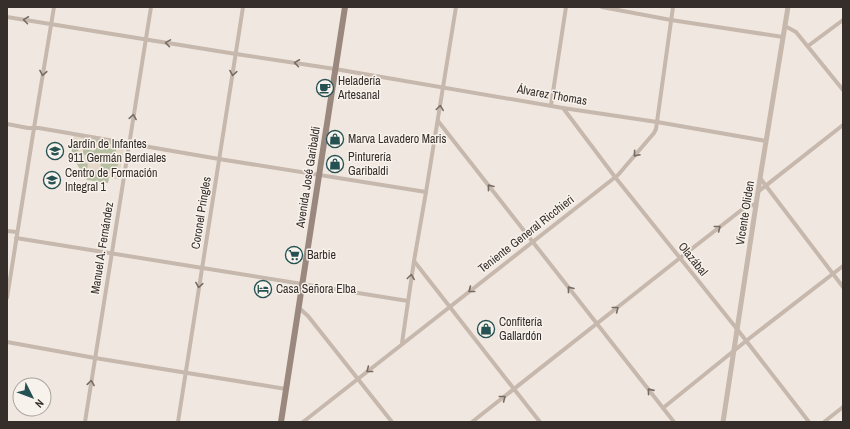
<svg xmlns="http://www.w3.org/2000/svg" width="850" height="429" font-family="'Archivo Narrow',sans-serif">
<rect width="100%" height="100%" fill="#f0e8e0"/>
<path fill="#b5bea1" d="M74,136L121,144L124,147L118,179L109,178L108,183L87,180L71,155Z"/>
<path fill="#e6d8c8" fill-rule="evenodd" d="M74,136L85,138V140L111,144L113,143L121,144L124,147L118,179L109,178V174L87,170L88,164L84,163V160L78,159V140H74ZM84,148L94,151L95,148L116,149V154L98,153L97,158L82,154ZM101,163L118,164L117,170L100,169Z"/>
<g fill="none" stroke-linecap="round" stroke-linejoin="round">
<g stroke="#c7b8ad" stroke-width="4">
<path d="M602,7L671,20L783,37"/>
<path d="M7,17L236,54L335,69L563,108L657,122L766,141"/>
<path d="M785,26L796,32L843,90"/>
<path d="M808,46L843,20"/>
<path d="M551,105L566,7"/>
<path d="M563,108L615,177L737,329L809,422"/>
<path d="M438,121L674,422"/>
<path d="M7,124L28,128H39L219,159L426,192"/>
<path d="M760,178L843,287"/>
<path d="M759,191L843,125"/>
<path d="M7,231L17,232"/>
<path d="M16,238C146,260 278,279 408,301"/>
<path d="M414,261L514,389L540,422"/>
<path d="M7,298L34,128L54,7"/>
<path d="M298,307L308,316L392,422"/>
<path d="M7,342L95,358L286,389"/>
<path d="M402,343L414,261L426,192L456,7"/>
<path d="M663,408L746,341L843,266"/>
<path d="M85,422L151,7"/>
<path d="M178,422L243,7"/>
<path d="M303,422L618,175L654,133L656,129L673,7"/>
<path d="M472,422L680,258L744,208L756,204"/>
<path d="M824,422L843,407"/>
</g>
<path stroke="#c7b8ad" stroke-width="5" d="M723,422L761,172L788,7"/>
<path stroke="#9a887e" stroke-width="6" d="M281,422L345,7"/>
</g>
<defs><path id="oneway-chevron" d="M-2-3.5L2.5 0L-2 3.5" fill="none" stroke-width="1.6" stroke-linecap="round" stroke-linejoin="round"/></defs>
<g stroke="#776c65">
<use href="#oneway-chevron" transform="translate(26 20) rotate(-172)"/>
<use href="#oneway-chevron" transform="translate(168 43) rotate(-171)"/>
<use href="#oneway-chevron" transform="translate(297 63) rotate(-172)"/>
<use href="#oneway-chevron" transform="translate(43 73) rotate(100)"/>
<use href="#oneway-chevron" transform="translate(233 73) rotate(99)"/>
<use href="#oneway-chevron" transform="translate(440 108) rotate(-82)"/>
<use href="#oneway-chevron" transform="translate(133 117) rotate(-81)"/>
<use href="#oneway-chevron" transform="translate(636 154) rotate(131)"/>
<use href="#oneway-chevron" transform="translate(490 187) rotate(-128)"/>
<use href="#oneway-chevron" transform="translate(718 228) rotate(-38)"/>
<use href="#oneway-chevron" transform="translate(411 277) rotate(-82)"/>
<use href="#oneway-chevron" transform="translate(199 285) rotate(99)"/>
<use href="#oneway-chevron" transform="translate(570 289) rotate(-128)"/>
<use href="#oneway-chevron" transform="translate(471 290) rotate(142)"/>
<use href="#oneway-chevron" transform="translate(616 309) rotate(-38)"/>
<use href="#oneway-chevron" transform="translate(369 370) rotate(142)"/>
<use href="#oneway-chevron" transform="translate(91 383) rotate(-81)"/>
<use href="#oneway-chevron" transform="translate(650 391) rotate(-129)"/>
<use href="#oneway-chevron" transform="translate(503 398) rotate(-38)"/>
</g>
<defs>
<g id="cafe-ring" transform="scale(0.9)"><circle r="9.5" fill="#f8f2ec" stroke="#255153" stroke-width="1.5"/><path d="M-5.5-4.5H6V0H3Q3 3.5 0 3.5H-2.5Q-5.5 3.5-5.5 0ZM3-3.2v2h1.7v-2ZM-6 4.5H4V6H-6Z" fill="#255153"/></g>
<g id="shop-ring" transform="scale(0.9)"><circle r="9.5" fill="#f8f2ec" stroke="#255153" stroke-width="1.5"/><path d="M-5-2.5h2.3a2.7 3.5 0 0 1 5.4 0H5L5.5 6h-11ZM-1.5-2.5h3a1.5 2.3 0 0 0-3 0Z" fill="#255153"/></g>
<g id="school-ring" transform="scale(0.9)"><circle r="9.5" fill="#f8f2ec" stroke="#255153" stroke-width="1.5"/><path d="M0-5L7-2L0 1L-7-2ZM-4 1L0 2.5L4 1V4Q0 6-4 4Z" fill="#255153"/></g>
<g id="supermarket-ring" transform="scale(0.9)"><circle r="9.5" fill="#f8f2ec" stroke="#255153" stroke-width="1.5"/><path d="M-6-5.5h2.5l.6 2H6L4.5 2H-2.5L-4.4-4H-6ZM-1.5 3.2a1.3 1.3 0 1 0 .1 0ZM3 3.2a1.3 1.3 0 1 0 .1 0Z" fill="#255153"/></g>
<g id="hotel-ring" transform="scale(0.9)"><circle r="9.5" fill="#f8f2ec" stroke="#255153" stroke-width="1.5"/><path d="M-6-4.5h1.5V1H6V5H4.5V3h-9V5H-6ZM-4 0a1.8 1.8 0 1 1 3.6 0ZM.5 0V-2.5h3Q6-2.5 6 0Z" fill="#255153"/></g>
</defs>
<g fill-rule="evenodd">
<use href="#cafe-ring" x="325" y="88"/>
<use href="#shop-ring" x="335" y="139"/>
<use href="#school-ring" x="55" y="151"/>
<use href="#shop-ring" x="335" y="164"/>
<use href="#school-ring" x="52" y="180"/>
<use href="#supermarket-ring" x="294" y="255"/>
<use href="#hotel-ring" x="263" y="289"/>
<use href="#shop-ring" x="486" y="329"/>
</g>
<g text-anchor="middle" dominant-baseline="central" stroke-width="3" stroke-linejoin="round" paint-order="stroke">
<g font-size="12" fill="#362e2a" stroke="#f8f2ec" text-anchor="start">
<text x="338" y="81">Heladería<tspan x="338" dy="14">Artesanal</tspan></text>
<text x="348" y="139">Marva Lavadero Maris</text>
<text x="68" y="144">Jardín de Infantes<tspan x="68" dy="14">911 Germán Berdiales</tspan></text>
<text x="348" y="157">Pinturería<tspan x="348" dy="14">Garibaldi</tspan></text>
<text x="65" y="173">Centro de Formación<tspan x="65" dy="14">Integral 1</tspan></text>
<text x="307" y="255">Barbie</text>
<text x="276" y="289">Casa Señora Elba</text>
<text x="499" y="322">Confitería<tspan x="499" dy="14">Gallardón</tspan></text>
</g>
<g font-size="12" fill="#362e2a" stroke="#f8f2ec">
<text transform="translate(552 95) rotate(10)">Álvarez Thomas</text>
<text transform="translate(308 177) rotate(-81)">Avenida José Garibaldi</text>
<text transform="translate(201 213) rotate(-81)">Coronel Pringles</text>
<text transform="translate(745 213) rotate(-81)">Vicente Oliden</text>
<text transform="translate(526 234) rotate(-38)">Teniente General Ricchieri</text>
<text transform="translate(102 248) rotate(-81)">Manuel A. Fernández</text>
<text transform="translate(693 259) rotate(51)">Olazábal</text>
</g>
</g>
<rect width="850" height="429" fill="none" stroke="#362e2a" stroke-width="16"/>
<g transform="translate(32 397) rotate(132)"><circle r="19" fill="#f8f2ec" stroke="#aaa49e"/>
<path d="M0-3L7 15L0 10L-7 15Z" fill="#255153"/>
<text y="-6" font-size="11" font-weight="bold" text-anchor="middle" fill="#362e2a">N</text>
</g>
</svg>
